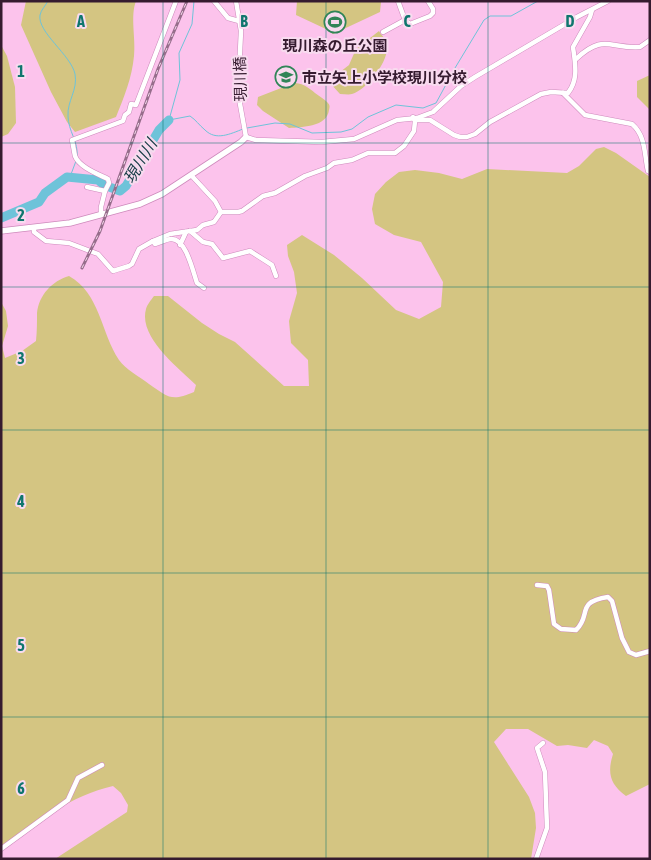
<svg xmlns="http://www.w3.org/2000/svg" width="651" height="860" font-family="'Asap Condensed','Noto Sans JP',sans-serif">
<rect width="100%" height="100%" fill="#fcc3ec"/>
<g fill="#d4c582">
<path d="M26,1H136C130,16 136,39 134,56C132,78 124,97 116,117L75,132L67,122L51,92L21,25Z"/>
<path d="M297,1H379L381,2L380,12L333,34L328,30L296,15Z"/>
<path d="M379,31C381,35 387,40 387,44C390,60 367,90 352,94C349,95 344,94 340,94L330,83L340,72L349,65L356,49Z"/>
<path d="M1,45L7,56L15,87L16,123L8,134L1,137Z"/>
<path d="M650,75V110L637,97V81Z"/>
<path d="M294,83C302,83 308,87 315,93C319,96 324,99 327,102C330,105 330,106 329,110C327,127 302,127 289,128L263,111L257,105L258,97Z"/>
<path d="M604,147L616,153L650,177V784L626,796C610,784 607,773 613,754L608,746L594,740L587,748L568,745L557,746L528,729H506L494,742L529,797L535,813L536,828L531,859H55L127,812L128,805L121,793L113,786C72,795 35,823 1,846V302L6,311L8,326L2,346L5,358L22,351L36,341C37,331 37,322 37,313C39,295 52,281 69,276C100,293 101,333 119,360C125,369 140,377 149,384C168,397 171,402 194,392L196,385C179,368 138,337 146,309C147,305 151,300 154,296H168L202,323L219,334L235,342L284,386H309L308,360L291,343L289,321L297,293L294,272L288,256L287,245L302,235L334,255L362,278L396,310L419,319L441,307L443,282L421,242L394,235L375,224L372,209L375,194L386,182L399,172L415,170L439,173L462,179L487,169L567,173L579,166L596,149Z"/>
</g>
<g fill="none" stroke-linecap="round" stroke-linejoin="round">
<g stroke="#6ec3d9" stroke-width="1">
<path d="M48,1C46,5 41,10 40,15C37,32 71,55 75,74C78,90 67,101 68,116C68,131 79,142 77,157"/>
<path d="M194,1L192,24L179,53L180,80L169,120L190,116C196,120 199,125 205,130C216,141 230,134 243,129"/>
<path d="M247,128L275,123L290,124L312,133L341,132L352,129L368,117L396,105L423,108L436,103L455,68L484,20L490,16H511L538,1"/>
<path d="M70,177L76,161"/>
</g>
<path stroke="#6ec3d9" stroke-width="9" d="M1,218L39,202L45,193L67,177L98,180L104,185L120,191L126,186L159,130L169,120"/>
<g stroke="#ce8abc" stroke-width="5.5">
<g id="street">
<path d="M214,1L228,18L239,21"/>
<path d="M236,1L241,31L238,93L246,137L256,140L322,142L354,139L397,120L417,118L433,112L461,86L475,77L577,17L608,1"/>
<path d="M398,1L405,20L410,24L430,16L433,13V9L428,1"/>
<path d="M383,32L405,20"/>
<path d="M576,59C604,33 609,49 640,47L650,40"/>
<path d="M563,93L585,115L632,124C646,136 644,154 648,171L650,172"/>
<path d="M417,118V120H430L454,135L460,137H467L475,134L490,122L541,94L551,92L568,93C579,79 575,63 573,47L590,17L592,10"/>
<path d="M191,175L215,201L221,212H238L242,211L263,196L275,193L305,176L327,168L334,163L352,160L368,153H395L404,146L414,131L415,121L413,117"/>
<path d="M87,187L105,191L101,207V215"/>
<path d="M105,191L109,183L108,179C98,174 79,167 75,156C74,151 73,145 72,140L123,121L125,115L129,112L131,104L136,105L176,1"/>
<path d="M34,228V232L46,241L69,243L98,254L113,271L129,266L132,264L139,249L153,241L170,234L197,230L203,225L214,222L221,212"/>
<path d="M190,231L203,242L212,244L223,258L250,251L272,265L276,276"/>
<path d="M153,241L155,244C160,243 166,239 171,239C186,238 193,272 197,283L204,288"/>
<path d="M180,245L186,232"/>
<path d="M537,585L547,586L549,590L554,624L561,629L576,630C592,615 575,602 608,597L612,601L622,638L629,652L636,655L650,651"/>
<path d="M1,849L68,800L78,778L102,765"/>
<path d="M536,859L547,828L545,772L537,748L543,743"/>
</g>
</g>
<g stroke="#ce8abc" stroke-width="7">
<path id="secondary" d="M1,231L70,223L140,204L162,194L241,142L246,137"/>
</g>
<use href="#street" stroke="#fff" stroke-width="4.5"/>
<use href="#secondary" stroke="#fff" stroke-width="5.5"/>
<g stroke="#966d8b" stroke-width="3">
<path id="rail" d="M82,268L100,231L158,69L187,1"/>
</g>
<use href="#rail" stroke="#f8dbef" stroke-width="1" stroke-dasharray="4" stroke-linecap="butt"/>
</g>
<path fill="none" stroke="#0f766e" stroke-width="1" stroke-opacity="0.55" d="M163,1V859M326,1V859M488,1V859M1,143H650M1,287H650M1,430H650M1,573H650M1,717H650"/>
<defs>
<g id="stadium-ring" transform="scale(1.125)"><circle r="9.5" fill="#f8dbef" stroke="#318558" stroke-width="1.5"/><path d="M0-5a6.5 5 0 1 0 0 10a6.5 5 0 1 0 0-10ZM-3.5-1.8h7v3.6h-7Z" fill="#318558"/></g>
<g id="school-ring" transform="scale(1.125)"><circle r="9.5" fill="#f8dbef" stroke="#318558" stroke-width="1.5"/><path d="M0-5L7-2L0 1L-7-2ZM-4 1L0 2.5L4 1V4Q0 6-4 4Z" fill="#318558"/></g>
</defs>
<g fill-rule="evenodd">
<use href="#stadium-ring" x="335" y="22"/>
<use href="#school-ring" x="286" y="77"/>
</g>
<g text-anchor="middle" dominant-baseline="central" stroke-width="4" stroke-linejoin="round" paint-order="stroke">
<g font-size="15" font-weight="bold" fill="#351b2f" stroke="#f8dbef">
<text x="335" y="45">現川森の丘公園</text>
<text x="302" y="77" text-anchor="start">市立矢上小学校現川分校</text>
</g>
<g font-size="15" fill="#351b2f" stroke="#f8dbef">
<text transform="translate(240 79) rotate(-91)">現川橋</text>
</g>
<g font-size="16" font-style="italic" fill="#123a44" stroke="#f8dbef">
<text transform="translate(140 161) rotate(-59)">現川川</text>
</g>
</g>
<g font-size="16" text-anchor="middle" font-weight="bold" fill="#0f766e" stroke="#f8dbef" stroke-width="4" stroke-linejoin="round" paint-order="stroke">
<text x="81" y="27">A</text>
<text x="244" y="27">B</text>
<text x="407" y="27">C</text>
<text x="570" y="27">D</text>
<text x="21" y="77">1</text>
<text x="21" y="221">2</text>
<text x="21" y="364">3</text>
<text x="21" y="507">4</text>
<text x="21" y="651">5</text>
<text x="21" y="794">6</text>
</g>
<rect width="651" height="860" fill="none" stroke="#351b2f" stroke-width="5"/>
</svg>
